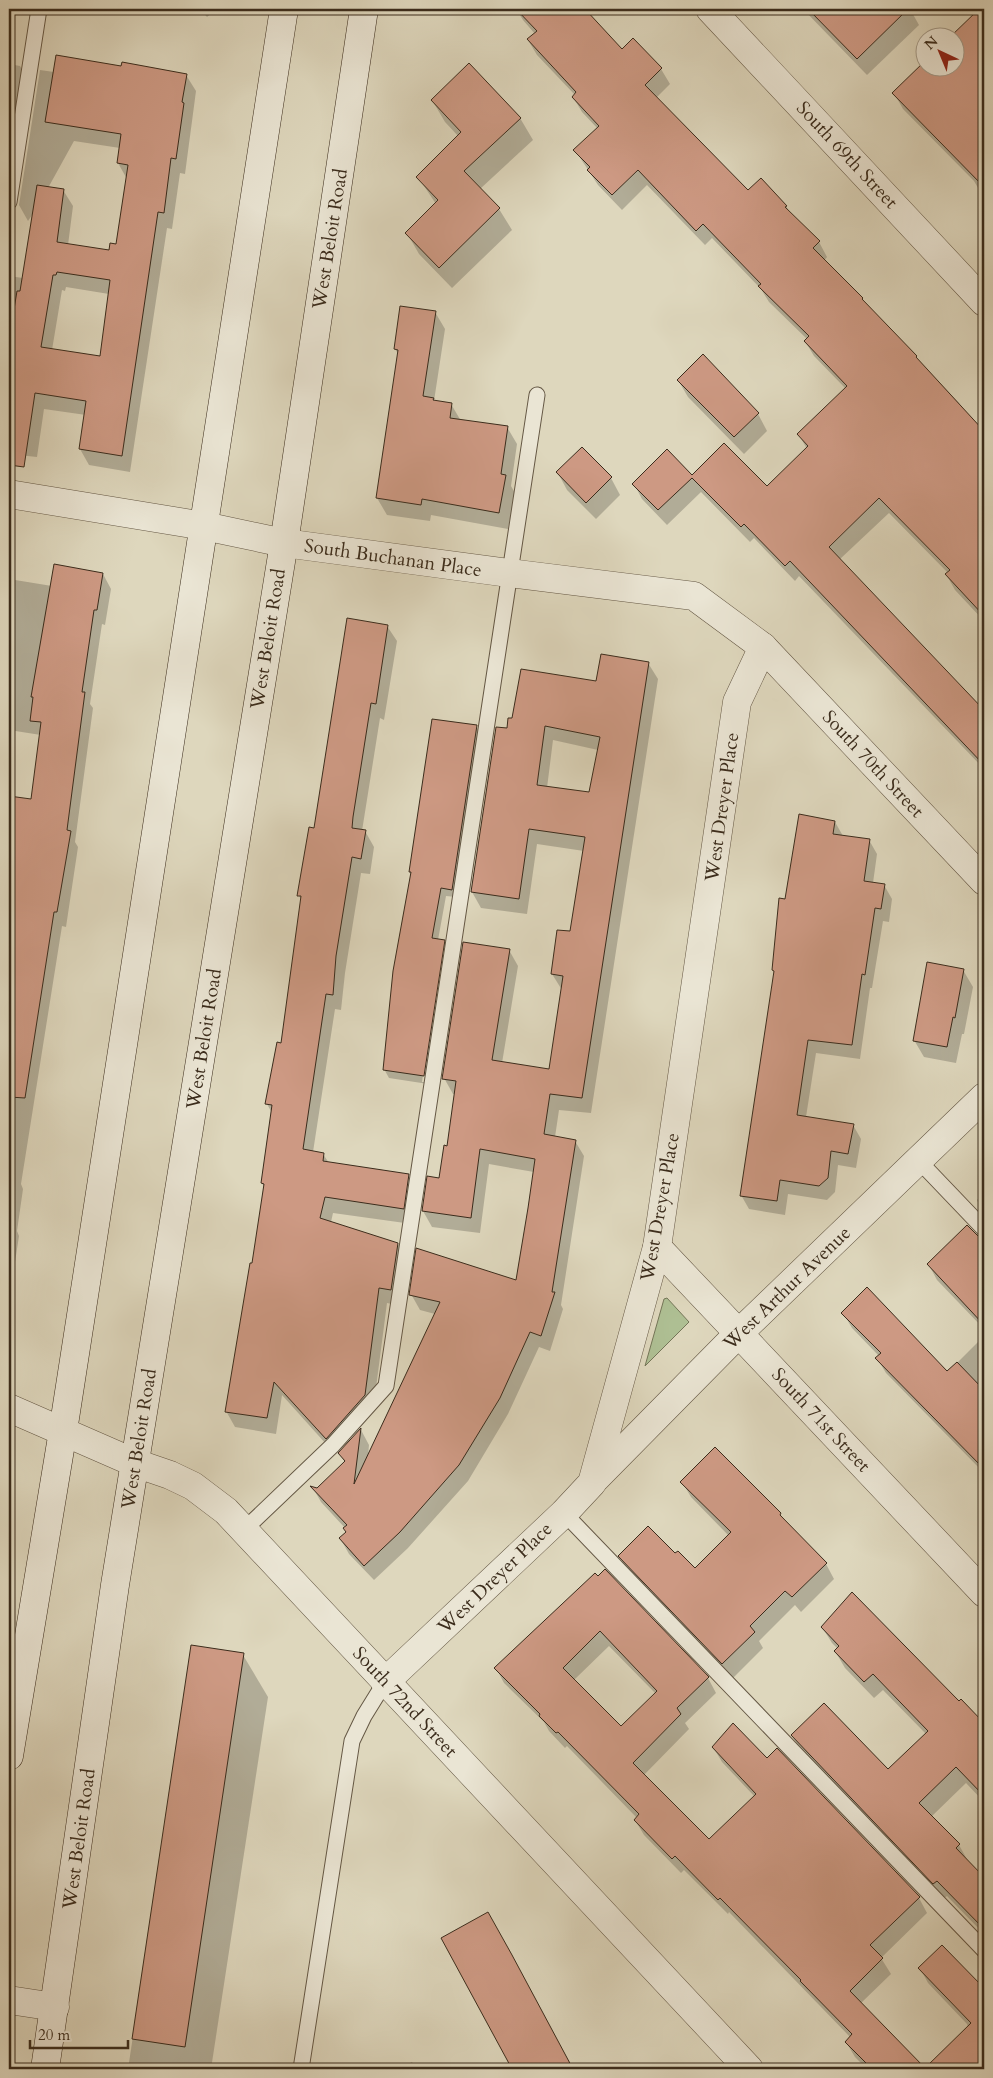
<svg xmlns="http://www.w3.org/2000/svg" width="993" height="2078" font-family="Cardo,serif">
<rect width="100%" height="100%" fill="#ded7bd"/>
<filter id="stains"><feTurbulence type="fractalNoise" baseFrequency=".004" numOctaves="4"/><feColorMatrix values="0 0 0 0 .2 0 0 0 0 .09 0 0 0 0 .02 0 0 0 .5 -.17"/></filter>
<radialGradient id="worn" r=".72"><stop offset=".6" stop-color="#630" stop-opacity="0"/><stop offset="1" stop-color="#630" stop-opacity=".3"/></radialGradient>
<path fill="#aebf93" stroke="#747658" d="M667,1298L689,1322L645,1366L664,1299Z"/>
<g fill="#0003" fill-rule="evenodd">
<path d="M200,9H216L207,17Z"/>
<path d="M516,9H583L622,50L661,69L670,84L656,98L748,191L786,206L790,213L819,242L827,257L824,261L862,299L865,304L959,403L963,411L984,434V621L955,590L946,574L948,573L889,513L839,560L984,712V769L799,576L795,581L754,538L750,542L701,492L667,525L642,499L634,484L692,477L767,488L807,449L799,435L846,389L814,356L805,341L807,339L769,302L761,289L712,238L705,245L647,185L622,210L598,185L575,150L598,129L582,112L573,97L575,95L537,55L528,40L535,34L523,20Z"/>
<path d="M803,9H910L919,25L867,75Z"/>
<path d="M966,23L984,42V198L974,181L903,109L894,93L926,68H956V38Z"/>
<path d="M9,64L20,66L29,82L9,217Z"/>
<path d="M123,67L186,75L196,91L185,174L180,173L172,229L167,228L130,472L89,465L80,449L86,415L44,409L37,457L9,454V276L23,278L34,212L28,221L19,205L40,70L54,72ZM74,141L120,148L118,163L127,179L117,246L110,252L68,245L73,206L63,190L48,188ZM66,287L109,294L101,357L52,350L62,290L65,291Z"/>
<path d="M432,100L520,118L533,140L480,189L499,209L512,230L452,288L419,254L407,233L436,204L418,177L459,137L445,122Z"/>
<path d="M435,312L445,329L434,401L451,404L461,421L507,427L517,444L511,486L515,493L508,529L431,515L430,521L387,515L377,498L399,355L395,349Z"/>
<path d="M703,355L758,414L767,431L744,454L688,397L678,380Z"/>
<path d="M558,473L611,478L620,495L596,519L567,490Z"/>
<path d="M103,574L111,589L105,625L102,624L90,704L93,708L75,842L78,847L66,927L62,926L21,1184L23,1189L17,1231L19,1236L9,1301V797L32,800L41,735L9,730V579L52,586Z"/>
<path d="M387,626L397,641L384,720L380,718L362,831H365L374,847L370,874L361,873L345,973L341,1010L335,1009L313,1152L323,1154L329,1163L408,1175L417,1190L412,1224L333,1213L331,1222L398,1244L407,1259L400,1306L387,1303L373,1411L335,1454L282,1395L276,1434L235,1427L226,1411L253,1264L264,1187L262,1183L272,1113L267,1104L282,1044L302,901L299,896L315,829Z"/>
<path d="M648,663L658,679L591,1113L559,1110L555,1137L575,1141L584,1156L561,1305L563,1309L550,1351L539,1347L508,1414L468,1481L408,1548L374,1580L349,1554L340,1538L347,1533L345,1528L321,1502L313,1488L318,1489L345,1463L340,1453L361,1430L369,1445L368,1456L435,1314L420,1310L411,1294L517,1282L534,1172L489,1164L480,1233L432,1227L423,1211L440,1180L448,1147L455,1094H453L444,1078L509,950L518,966L502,1063L550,1070L562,990L552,974L558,931L571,933L584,851L537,844L527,914L481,908L472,892L508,730L597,682ZM553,740L598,750L590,794L547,788Z"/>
<path d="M476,726L481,734L456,897L446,896L438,940L444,941L449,949L428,1084L389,1078L384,1069L411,875L410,872ZM442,947H445L424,1082H422Z"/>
<path d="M835,822L843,836L869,840L877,854L873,883L884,885L892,899L889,922L883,921L872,988H870L860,1059L816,1053L806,1117L853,1125L861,1139L856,1168L838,1165L835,1192L827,1200L788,1194L785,1215L749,1209L741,1195L775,974L773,970L786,900Z"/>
<path d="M963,970L973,987L964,1034H962L956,1063L924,1057L914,1040Z"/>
<path d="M984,1193V1215L977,1200Z"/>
<path d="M980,1239H984V1329L937,1280L929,1265Z"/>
<path d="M843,1313L947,1373L984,1336V1473L886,1373L877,1358L879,1356L852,1328Z"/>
<path d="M682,1482L780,1514L784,1520L826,1564L834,1579L801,1612L795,1605L759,1641L763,1648L732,1679L628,1571L619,1556L675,1555L695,1570L729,1536L691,1497Z"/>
<path d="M594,1574L708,1678L716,1693L685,1723L689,1729L644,1775L709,1841L755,1797L722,1762L713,1747L767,1760L919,1898L927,1913L881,1958L891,1974L860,2004L924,2069H867L855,2057L846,2042L851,2038L729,1912L728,1914L684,1870L681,1873L644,1835L635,1820L637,1818L567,1746L565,1748L549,1731L544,1722L504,1683L496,1668ZM609,1646L656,1694L621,1728L574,1680Z"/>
<path d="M822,1627L959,1703L980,1721L984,1727V1802L966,1783L931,1817L959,1845L968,1861L984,1878V1934L947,1896L943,1899L802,1752L792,1736L888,1771L926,1734L883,1690L874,1698L845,1668L835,1651L838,1649L832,1643Z"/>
<path d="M192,1647L243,1655L268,1697L211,2069H128Z"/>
<path d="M443,1939L512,1956L573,2069H513Z"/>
<path d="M942,1947L984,1990V2069H925L968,2027L967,2024L928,1983L920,1968Z"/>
<path d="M412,2062L416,2069H398Z"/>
</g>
<g fill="#cd9983" stroke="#3b2c1c" fill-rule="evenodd">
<path d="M516,9H585L622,49L633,38L662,68L645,85L748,190L761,178L787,206L785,207L820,241L813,248L863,298L862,299L917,356L916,357L984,431V616L945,574L950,570L879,498L829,547L984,710V765L790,561L785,566L744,524L741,527L692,478L658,510L632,484L667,449L692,475L724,443L767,486L808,446L797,434L847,386L804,341L809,336L758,286L761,284L703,224L696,231L638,170L612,195L587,170L590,167L573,150L599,126L572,97L576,92L527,39L537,31Z"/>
<path d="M808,9H908L857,59Z"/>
<path d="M979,9H984V187L892,93L926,60V68H956V38H949Z"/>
<path d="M56,55L121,66L122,62L187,74L182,102L184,103L176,159L171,158L164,213L158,212L122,456L79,449L86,401L35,393L24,467L9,465V340L17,291H20L37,185L64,189L57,242L109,250L110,243L116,244L128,165L117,163L121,134L45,122ZM57,272L110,280L100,356L41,347L53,275H56Z"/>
<path d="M469,63L521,118L464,171L500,208L439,268L405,233L438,200L416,177L461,132L431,100Z"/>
<path d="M400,306L436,311L423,396L434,398L433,400L452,403L450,418L508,426L501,474L506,475L499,513L422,499L421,505L376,498L398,350L394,349Z"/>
<path d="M703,354L759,413L734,437L677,380Z"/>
<path d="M582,447L612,477L586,503L556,472Z"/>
<path d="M54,564L103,573L97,610H94L82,692H85L67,830L71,831L57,912H54L25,1098L9,1097V872L14,842L9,841V796L31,799L41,722L30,721L33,697H31Z"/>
<path d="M347,618L388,625L376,704L371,703L353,817L352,828L366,830L361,859L352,857L336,956L333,995L326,994L303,1149L324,1153L323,1161L409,1174L404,1209L325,1197L320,1218L398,1243L391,1290L379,1288L365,1395L326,1439L274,1382L267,1418L225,1412L250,1263H252L264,1184L261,1183L272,1105L265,1104L277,1042L281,1043L301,896H297L309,827L314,828Z"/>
<path d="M601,654L649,662L582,1098L550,1094L544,1134L576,1140L552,1292H555L541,1336L530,1332L500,1398L459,1465L400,1532L364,1566L339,1538L346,1532L343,1528L347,1525L310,1486L317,1488L345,1461L338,1453L361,1428L354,1484L440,1302L409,1295L416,1248L516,1280L528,1208L535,1159L480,1149L471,1218L422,1211L427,1176L439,1178L444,1145L447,1146L456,1081L442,1079L463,942L510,949L492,1060L549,1069L563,976L551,974L557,930L570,931L585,837L529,829L519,899L471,892L496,727L507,728L508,718H512L521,669L596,681ZM545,726L600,737L589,792L537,785Z"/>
<path d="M432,719L477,725L452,890L441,888L432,938L445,940L424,1076L383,1070L393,971L411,872H409Z"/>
<path d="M799,814L835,821L833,834L870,839L864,881L885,884L881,909L875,908L865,975L862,974L852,1045L808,1040L797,1115L854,1124L848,1154L831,1151L828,1178L819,1186L780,1180L777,1201L740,1196L774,971L772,970L779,898L785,899Z"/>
<path d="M927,962L964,969L955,1018L953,1017L947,1047L913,1041Z"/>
<path d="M967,1225L978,1236L984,1238V1325L927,1264Z"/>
<path d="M867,1287L947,1371L957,1362L984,1390V1469L875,1358L881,1353L841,1313Z"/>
<path d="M715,1447L781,1513L780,1515L827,1563L792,1597L785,1591L750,1626L755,1632L722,1664L618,1556L648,1526L675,1553L678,1551L695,1568L731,1532L680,1482Z"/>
<path d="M605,1569L709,1677L677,1708L681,1714L633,1763L709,1839L756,1794L712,1747L733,1723L767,1758L777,1748L920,1897L870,1945L883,1958L850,1991L925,2068L971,2023L918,1968L942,1945L984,1988V2069H872L845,2042L852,2034L800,1981L801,1980L720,1898L718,1900L675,1856L672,1859L634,1820L639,1814L558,1732L556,1733L539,1716L540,1714L494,1668L595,1573L598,1576ZM600,1631L657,1691L621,1726L563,1668Z"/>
<path d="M852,1592L959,1701L961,1699L984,1723V1796L956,1767L919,1803L960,1844L956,1848L984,1877V1929L937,1881L933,1884L791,1735L824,1703L888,1769L928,1731L873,1674L864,1682L834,1651L839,1646L821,1627Z"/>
<path d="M191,1645L244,1653L185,2047L132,2039Z"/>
<path d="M488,1912L512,1955L573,2069H512L441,1938Z"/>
</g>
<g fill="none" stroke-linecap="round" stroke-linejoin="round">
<g stroke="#645744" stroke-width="17">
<g id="lane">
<path d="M9,202L39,9"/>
<path d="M919,1161L984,1229"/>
<path d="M564,1513L984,1950"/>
<path d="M245,1529L333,1445L386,1386L537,395"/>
<path d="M301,2069L352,1741L364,1716L385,1682"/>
</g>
</g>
<g stroke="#645744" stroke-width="29">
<g id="street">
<path d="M710,9L984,302"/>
<path d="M9,494L204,526L284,543L509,573L694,596L763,647L984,881"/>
<path d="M657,1247L984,1593"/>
<path d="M9,1408L135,1463L170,1475L193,1486L226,1511L749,2069"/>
<path d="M593,1481L739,1333L984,1097"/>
<path d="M385,1682L564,1513L592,1483L657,1247L737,702L763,647"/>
<path d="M9,2000L55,2007"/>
</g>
</g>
<g stroke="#3b2c1c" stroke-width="29">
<g id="secondary">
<path d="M9,1756L63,1431L284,9"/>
<path d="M45,2069L115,1585L284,543L364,9"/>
</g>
</g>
<use href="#lane" stroke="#eae5d4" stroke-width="15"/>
<use href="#street" stroke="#eae5d4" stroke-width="28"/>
<use href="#secondary" stroke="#eae5d4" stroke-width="28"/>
</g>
<g text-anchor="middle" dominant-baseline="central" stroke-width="4" stroke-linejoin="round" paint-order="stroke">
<g font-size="19" fill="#3b2c1c" stroke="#eae5d4">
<text transform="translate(847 155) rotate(47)">South 69th Street</text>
<text transform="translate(330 239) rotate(-81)">West Beloit Road</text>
<text transform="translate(393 558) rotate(8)">South Buchanan Place</text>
<text transform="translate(268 639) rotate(-81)">West Beloit Road</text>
<text transform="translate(873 764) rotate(47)">South 70th Street</text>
<text transform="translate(722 807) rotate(-82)">West Dreyer Place</text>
<text transform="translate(204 1039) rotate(-81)">West Beloit Road</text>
<text transform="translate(660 1207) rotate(-80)">West Dreyer Place</text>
<text transform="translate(787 1288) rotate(-44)">West Arthur Avenue</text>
<text transform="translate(821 1420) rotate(47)">South 71st Street</text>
<text transform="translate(139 1439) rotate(-81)">West Beloit Road</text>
<text transform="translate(495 1578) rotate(-44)">West Dreyer Place</text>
<text transform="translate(405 1702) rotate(47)">South 72nd Street</text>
<text transform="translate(79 1839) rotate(-82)">West Beloit Road</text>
</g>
</g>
<rect width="993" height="2078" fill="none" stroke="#ded7bd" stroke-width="30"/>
<rect x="10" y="10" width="973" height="2058" fill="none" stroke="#3b2c1c" stroke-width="2.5"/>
<rect x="15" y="15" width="963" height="2048" fill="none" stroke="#3b2c1c"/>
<g transform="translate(940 52) rotate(316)"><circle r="24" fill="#eae5d4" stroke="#a49b8a"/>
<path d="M0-4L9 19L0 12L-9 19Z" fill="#8f2418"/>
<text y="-8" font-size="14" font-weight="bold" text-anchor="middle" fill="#3b2c1c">N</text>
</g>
<path d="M30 2040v8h98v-8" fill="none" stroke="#3b2c1c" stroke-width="2.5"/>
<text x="38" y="2040" font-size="15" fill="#3b2c1c" stroke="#eae5d4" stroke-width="4" paint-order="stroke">20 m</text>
<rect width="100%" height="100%" filter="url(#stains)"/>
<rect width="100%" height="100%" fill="url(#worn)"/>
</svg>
